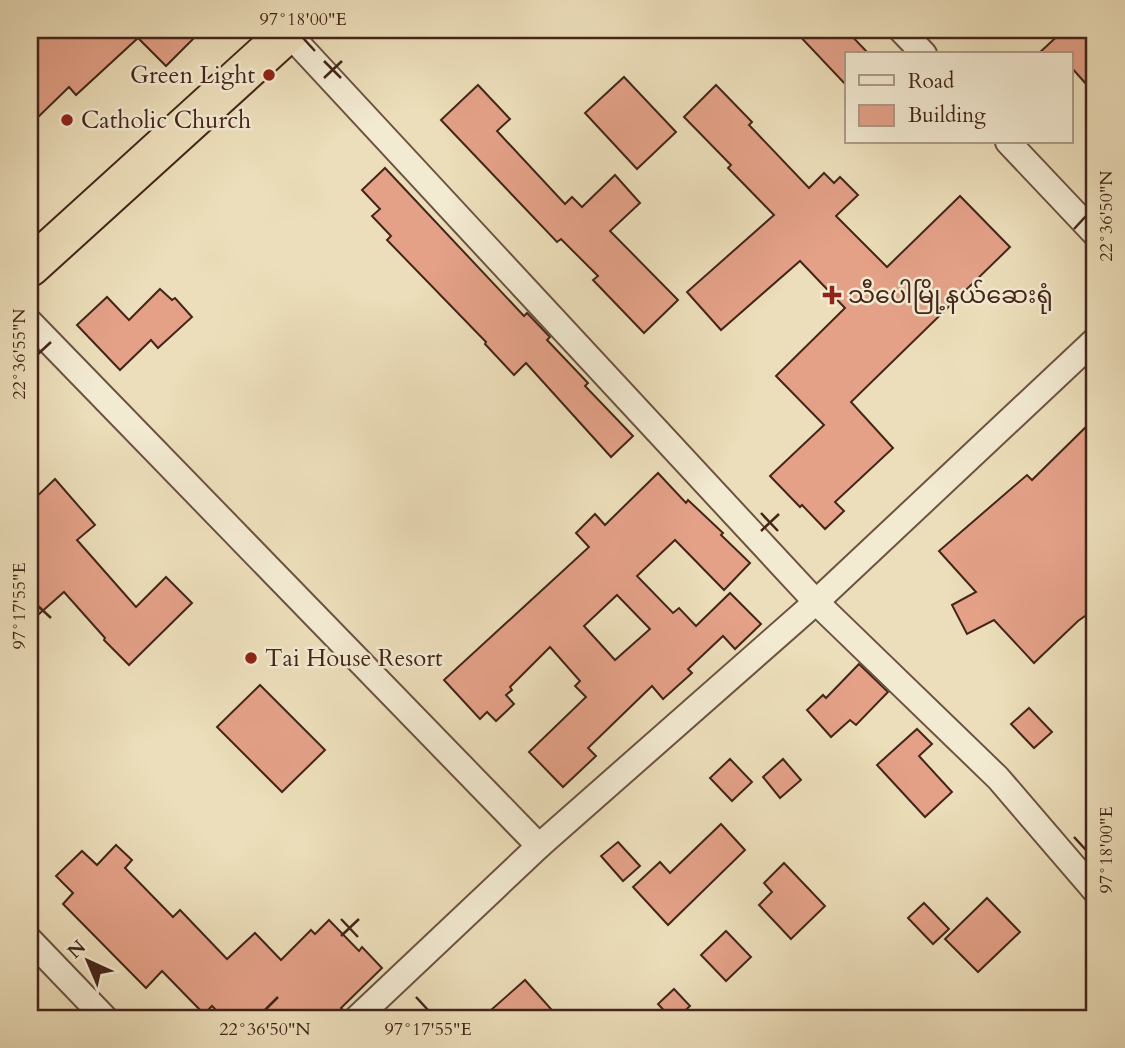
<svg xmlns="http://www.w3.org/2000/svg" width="1125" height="1048" font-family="Cardo,'Noto Sans Myanmar',serif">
<rect width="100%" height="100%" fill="#ecdeba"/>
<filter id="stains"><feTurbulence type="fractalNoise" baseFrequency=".00286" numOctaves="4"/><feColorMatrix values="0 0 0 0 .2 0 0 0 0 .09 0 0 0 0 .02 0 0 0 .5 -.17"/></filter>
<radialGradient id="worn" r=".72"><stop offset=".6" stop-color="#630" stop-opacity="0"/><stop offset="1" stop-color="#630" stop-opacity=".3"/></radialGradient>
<g fill="#e4a188" stroke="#432519" stroke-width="2" fill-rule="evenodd">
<path d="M30,30H202L166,66L138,38L76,95L69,87L30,125Z"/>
<path d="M794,30H846L869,54H847V86Z"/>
<path d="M1064,30H1095V94L1071,67V54H1038Z"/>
<path d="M624,77L676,132L637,169L585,113Z"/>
<path d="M478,85L510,119L497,131L565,204L572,197L582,207L615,175L640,203L610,231L678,300L644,333L593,280L598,276L561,239L557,242L441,120Z"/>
<path d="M716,85L752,122L749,125L809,188L824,173L834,183L840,177L858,195L836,216L887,267L960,196L1010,247L851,402L893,448L835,502L844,511L825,529L802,505L800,507L770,476L824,425L776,376L845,308L800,261L721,330L687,292L774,215L728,168L731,165L684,117Z"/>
<path d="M385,168L524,316L527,313L550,337L547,340L588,383L585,386L633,436L611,457L526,363L514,375L485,344L486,342L387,240L391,236L372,216L380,209L362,190Z"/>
<path d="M160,289L172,300L175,298L192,317L158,348L151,340L120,370L77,325L107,297L129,320Z"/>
<path d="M1095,418V609L1078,621L1034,663L994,620L967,634L952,605L976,592L939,551L1027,475L1032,480Z"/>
<path d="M658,473L686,503L688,500L723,533L721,535L750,563L724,590L675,540L637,576L673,613L679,608L696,626L730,593L761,624L735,649L723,636L688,669L692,673L663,699L652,686L588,748L596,756L563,787L529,752L586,697L575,686L580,681L550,647L510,687L512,690L506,695L514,704L496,721L487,712L480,719L444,680L589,547L576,533L595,514L605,525ZM617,595L650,629L615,660L584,626Z"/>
<path d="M55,479L95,525L77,540L136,607L166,577L192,603L129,665L104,640L105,638L64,592L30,622V503Z"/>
<path d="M859,664L888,692L856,725L850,720L831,737L807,710L823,695L826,698Z"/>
<path d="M260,685L325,750L282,792L217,727Z"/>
<path d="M1029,708L1052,732L1034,748L1011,724Z"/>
<path d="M917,729L932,744L919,756L952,792L925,817L877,765Z"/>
<path d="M730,759L752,782L732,801L710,778Z"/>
<path d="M783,759L801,780L780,798L763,777Z"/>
<path d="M721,824L745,850L668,925L633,887L660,862L670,873Z"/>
<path d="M618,842L640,866L623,881L601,856Z"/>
<path d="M116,845L132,860L125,868L173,917L180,910L227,959L255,933L281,960L311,930L315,934L329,920L359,951L362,947L382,968L341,1008L344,1011L343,1018H224L212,1006L204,1014L162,971L146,988L63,904L73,893L56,876L82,851L97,865Z"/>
<path d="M784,863L825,906L791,939L759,905L772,892L764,883Z"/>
<path d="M987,898L1020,932L978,972L945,939Z"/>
<path d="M924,903L949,929L933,944L908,918Z"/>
<path d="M726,931L751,957L726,981L701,955Z"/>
<path d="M525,980L559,1018H482Z"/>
<path d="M674,989L690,1006L677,1018H671L658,1004Z"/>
</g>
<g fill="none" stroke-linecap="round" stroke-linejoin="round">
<g stroke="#6d5341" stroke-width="28">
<g id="street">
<path d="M901,30L924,54"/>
<path d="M288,33L816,602L998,778L1095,891"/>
<path d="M1008,142L1095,234"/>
<path d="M30,322L539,846"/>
<path d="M30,940L105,1018"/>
<path d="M357,1018L539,846L816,602L1095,340"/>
</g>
</g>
<g stroke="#432519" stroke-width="42">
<path id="highway" d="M30,267L291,30"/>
</g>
<use href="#street" stroke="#f3ead2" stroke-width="24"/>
<use href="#highway" stroke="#ecdeba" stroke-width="38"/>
</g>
<path fill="none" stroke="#432519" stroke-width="2.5" d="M303,38L315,51M324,61L341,78M324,78L342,61M1074,229L1086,216M38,354L51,342M761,513L778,531M761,531L779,514M38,606L51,618M1074,837L1086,850M341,919L358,937M341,936L359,919M416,997L428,1010M265,1010L278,997"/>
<g fill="#8f2418" stroke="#f3ead2" stroke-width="2.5">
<circle cx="269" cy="75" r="7"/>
<circle cx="67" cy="120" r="7"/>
<path d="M828.5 284.5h7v7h7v7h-7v7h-7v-7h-7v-7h7z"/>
<circle cx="251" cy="658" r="7"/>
</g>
<g text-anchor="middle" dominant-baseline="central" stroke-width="5" stroke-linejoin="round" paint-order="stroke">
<g font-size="24" fill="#432519" stroke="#f3ead2" text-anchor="start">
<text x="255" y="75" text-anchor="end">Green Light</text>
<text x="81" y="120">Catholic Church</text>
<text x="848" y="295">သီပေါမြို့နယ်ဆေးရုံ</text>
<text x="265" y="658">Tai House Resort</text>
</g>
</g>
<rect width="1125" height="1048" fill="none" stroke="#ecdeba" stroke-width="77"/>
<rect x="845" y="52" width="228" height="91" fill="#f3ead2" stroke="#ad9b88" stroke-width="2"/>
<rect x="859" y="75" width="35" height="10" fill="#f3ead2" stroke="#ad9b88" stroke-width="2"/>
<text x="908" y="88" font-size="21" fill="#432519">Road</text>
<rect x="859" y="105" width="35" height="21" fill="#e4a188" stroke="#ad9b88" stroke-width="2"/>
<text x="908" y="122" font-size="21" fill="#432519">Building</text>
<g transform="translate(88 961) rotate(316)" stroke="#f3ead2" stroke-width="5" paint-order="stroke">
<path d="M0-5L12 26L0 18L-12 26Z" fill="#432519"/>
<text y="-10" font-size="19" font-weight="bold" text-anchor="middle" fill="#432519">N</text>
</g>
<rect x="38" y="38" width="1048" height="972" fill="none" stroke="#432519" stroke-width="2.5"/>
<g font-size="18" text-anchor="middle" fill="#432519">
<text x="303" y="25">97°18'00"E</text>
<text transform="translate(1106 216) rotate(-90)" y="6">22°36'50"N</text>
<text transform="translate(19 354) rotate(-90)" y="6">22°36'55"N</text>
<text transform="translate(19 606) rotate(-90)" y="6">97°17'55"E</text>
<text transform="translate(1106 850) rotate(-90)" y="6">97°18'00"E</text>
<text x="265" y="1035">22°36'50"N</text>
<text x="428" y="1035">97°17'55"E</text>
</g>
<rect width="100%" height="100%" filter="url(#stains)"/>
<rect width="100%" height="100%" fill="url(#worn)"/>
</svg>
